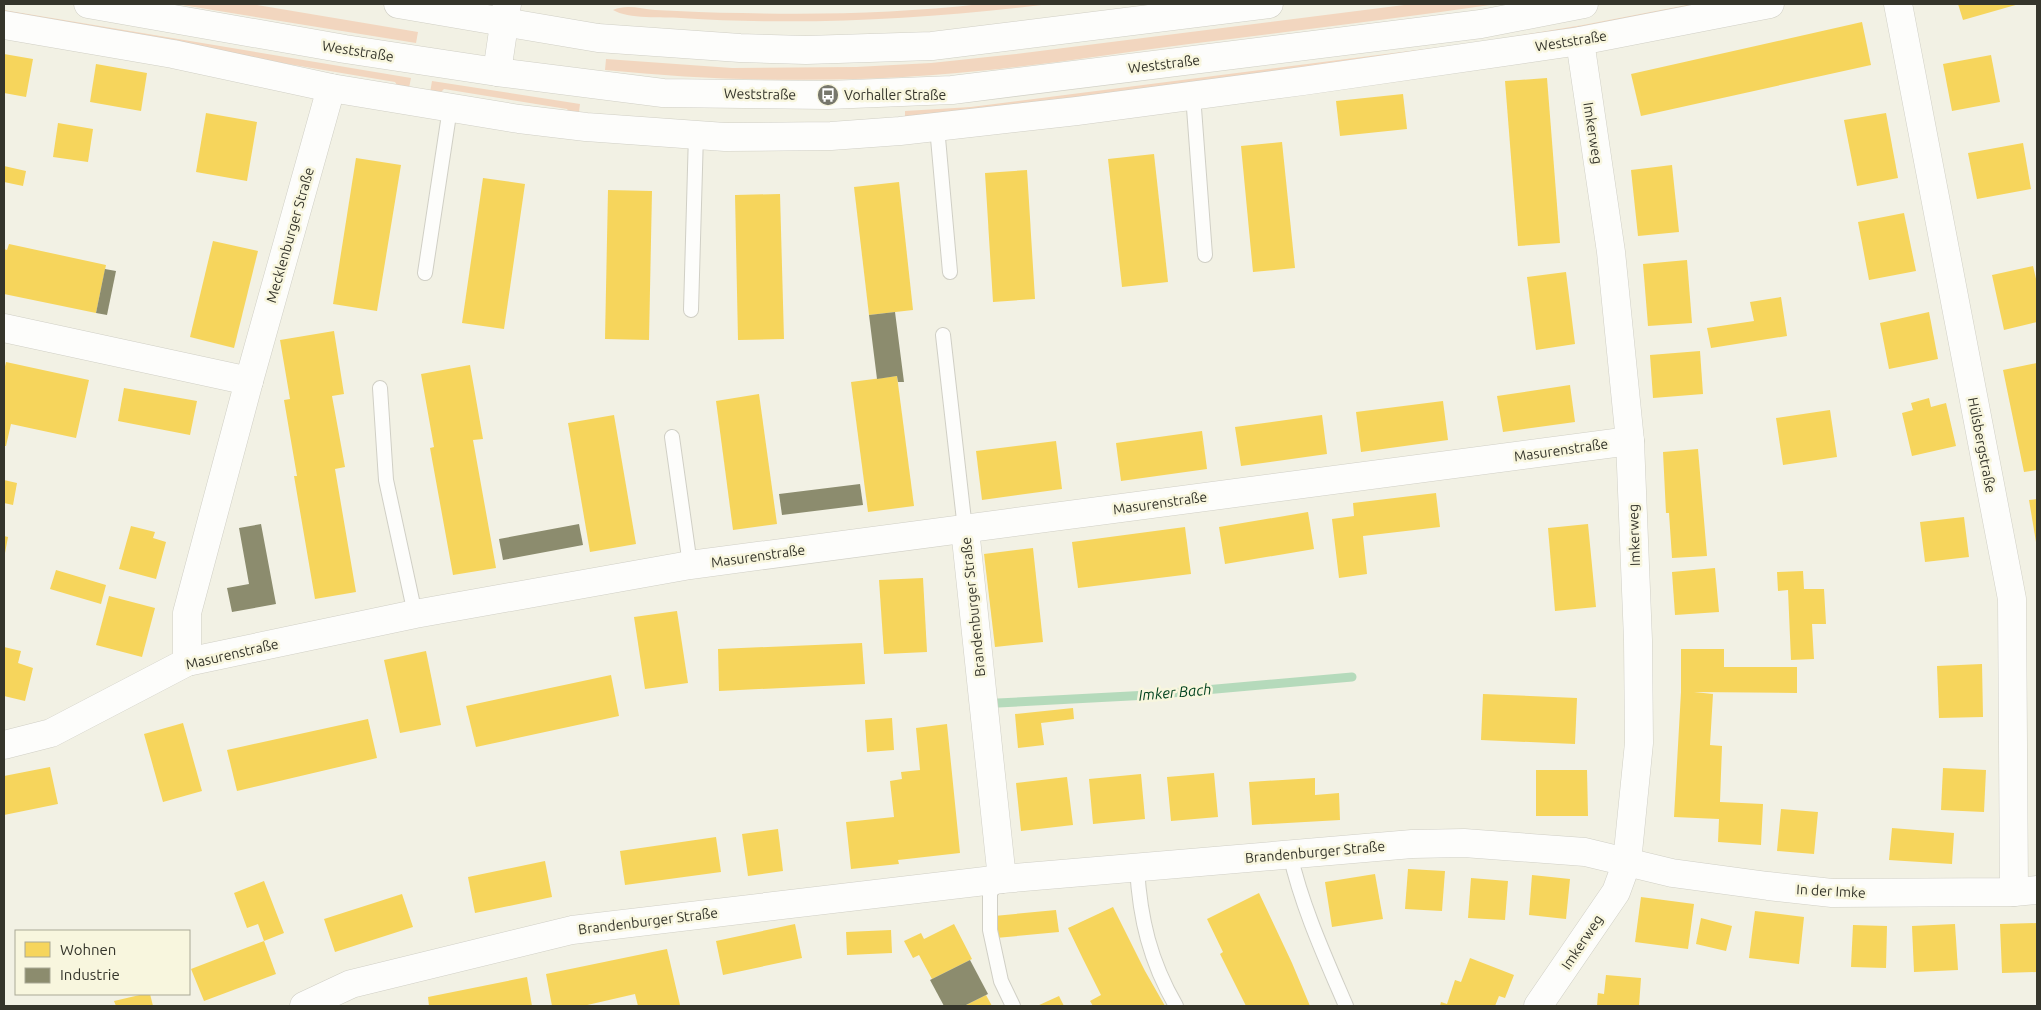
<svg xmlns="http://www.w3.org/2000/svg" width="2041" height="1010" font-family="Ubuntu,sans-serif">
<rect width="100%" height="100%" fill="#f2f1e4"/>
<g fill="#f2d6bf">
<path d="M176,4H251L418,32L416,43Z"/>
<path d="M981,4H1050C927,19 805,26 681,18C663,17 628,19 613,10C627,4 641,9 655,10C684,11 713,13 742,13C822,15 902,13 981,4Z"/>
<path d="M1412,4H1497C1395,19 1292,31 1189,44C1104,55 1019,69 933,75C824,83 714,81 605,70L606,59L732,68L856,67L931,63L1016,54Z"/>
<path d="M1692,4H1720L1584,32L1037,105L905,117V111L971,107L1480,42L1583,25Z"/>
<path d="M4,10L411,78L408,93H402L395,82L4,16Z"/>
<path d="M432,81L580,104L578,120L574,119L567,109L444,89L436,97L429,99Z"/>
</g>
<g fill="#f6d55c">
<path d="M1958,4H2019L1963,20Z"/>
<path d="M1862,22L1871,65L1641,116L1631,74Z"/>
<path d="M4,54L33,59L26,97L4,93Z"/>
<path d="M1991,55L2000,102L1952,111L1943,64Z"/>
<path d="M96,64L147,73L141,111L90,102Z"/>
<path d="M1547,78L1560,243L1518,246L1505,81Z"/>
<path d="M1403,94L1407,129L1340,136L1336,101Z"/>
<path d="M206,113L257,122L247,181L196,172Z"/>
<path d="M1886,113L1898,178L1857,186L1844,120Z"/>
<path d="M58,123L93,129L88,162L53,157Z"/>
<path d="M1282,142L1295,268L1253,272L1241,146Z"/>
<path d="M2023,143L2031,189L1977,199L1968,153Z"/>
<path d="M1154,154L1168,282L1122,287L1108,159Z"/>
<path d="M356,158L401,165L377,311L333,304Z"/>
<path d="M1672,165L1679,232L1638,236L1631,170Z"/>
<path d="M4,166L26,171L23,186L4,182Z"/>
<path d="M1027,170L1035,299L993,302L985,173Z"/>
<path d="M483,178L525,184L504,329L462,323Z"/>
<path d="M899,182L913,310L869,315L854,187Z"/>
<path d="M608,190L652,191L649,340L605,339Z"/>
<path d="M780,194L784,339L738,340L735,195Z"/>
<path d="M1904,213L1916,271L1869,280L1858,222Z"/>
<path d="M213,241L258,251L234,348L190,337Z"/>
<path d="M9,244L106,265L96,313L4,294V249L7,250Z"/>
<path d="M1687,260L1692,323L1648,326L1643,264Z"/>
<path d="M2033,266L2037,283V322L2004,330L1992,275Z"/>
<path d="M1566,272L1575,344L1536,350L1527,277Z"/>
<path d="M1781,297L1787,336L1711,348L1707,328L1754,321L1750,302Z"/>
<path d="M1929,312L1938,359L1889,369L1880,323Z"/>
<path d="M334,331L344,394L332,396L345,467L335,469L356,592L315,599L294,476H297L284,400L290,399L280,340Z"/>
<path d="M1700,351L1703,394L1653,398L1650,355Z"/>
<path d="M6,362L89,380L76,438L11,424L6,446H4V371Z"/>
<path d="M2037,363V470L2024,472L2003,370Z"/>
<path d="M470,365L483,439L473,440L496,568L453,575L430,448L434,447L421,374Z"/>
<path d="M897,376L914,506L868,512L851,382Z"/>
<path d="M1570,385L1575,422L1503,432L1497,396Z"/>
<path d="M124,388L197,401L190,435L118,421Z"/>
<path d="M759,394L777,524L733,530L716,401Z"/>
<path d="M1929,398L1931,407L1946,403L1956,446L1912,456L1902,413L1913,410L1911,403Z"/>
<path d="M1443,401L1448,440L1361,452L1356,412Z"/>
<path d="M1830,410L1837,457L1783,465L1776,418Z"/>
<path d="M614,415L636,544L590,552L568,423Z"/>
<path d="M1322,415L1327,454L1241,466L1235,427Z"/>
<path d="M1202,431L1207,469L1121,481L1116,443Z"/>
<path d="M1056,441L1062,489L982,500L976,451Z"/>
<path d="M1698,449L1707,556L1672,558L1669,513H1666L1663,452Z"/>
<path d="M4,480L17,483L13,505L4,503Z"/>
<path d="M1436,493L1440,527L1363,536L1367,574L1339,578L1332,519L1354,516L1353,503Z"/>
<path d="M2037,499V542H2036L2029,500Z"/>
<path d="M1308,512L1314,549L1225,564L1219,527Z"/>
<path d="M1964,517L1969,557L1925,562L1920,522Z"/>
<path d="M1588,524L1596,607L1555,611L1548,528Z"/>
<path d="M131,526L155,532L153,538L166,542L156,579L119,569Z"/>
<path d="M1185,527L1191,574L1078,588L1072,542Z"/>
<path d="M4,536L8,537L5,553H4Z"/>
<path d="M1033,548L1043,642L995,647L984,554Z"/>
<path d="M1715,568L1719,612L1675,615L1672,572Z"/>
<path d="M56,570L106,585L101,604L50,589Z"/>
<path d="M1803,571L1804,589H1824L1826,624H1812L1814,659L1791,660L1788,590L1778,591L1777,572Z"/>
<path d="M923,578L927,652L884,654L879,580Z"/>
<path d="M109,596L155,608L142,657L96,645Z"/>
<path d="M677,611L688,683L645,689L634,617Z"/>
<path d="M862,643L865,684L719,691L718,649Z"/>
<path d="M4,647L21,651L18,663L33,668L25,701L4,696Z"/>
<path d="M1681,649H1724V667H1797V693L1694,692L1713,694L1710,745L1722,746L1720,802L1763,804L1761,845L1718,842L1719,819L1674,817L1681,692Z"/>
<path d="M426,651L441,725L400,733L384,660Z"/>
<path d="M1982,664L1983,717L1939,718L1937,666Z"/>
<path d="M611,675L619,716L476,747L466,706Z"/>
<path d="M1483,694L1577,698L1575,744L1481,740Z"/>
<path d="M1073,708L1074,719L1041,723L1044,745L1018,748L1015,714Z"/>
<path d="M892,718L894,750L867,752L865,720Z"/>
<path d="M368,719L377,758L237,791L227,750Z"/>
<path d="M183,723L202,791L163,802L144,734Z"/>
<path d="M947,724L960,853L898,860L899,864L851,869L846,822L894,817L890,781L902,779L901,772L920,770L916,728Z"/>
<path d="M50,767L58,804L4,815V776Z"/>
<path d="M1943,768L1986,770L1984,812L1941,810Z"/>
<path d="M1536,770H1587L1588,816H1536Z"/>
<path d="M1214,773L1218,817L1171,821L1167,777Z"/>
<path d="M1141,774L1145,819L1093,824L1089,779Z"/>
<path d="M1067,777L1073,825L1021,831L1016,783Z"/>
<path d="M1315,778V795L1339,793L1340,820L1252,825L1249,782Z"/>
<path d="M1781,809L1818,812L1814,854L1777,851Z"/>
<path d="M1892,828L1954,833L1952,864L1889,860Z"/>
<path d="M778,829L783,871L748,876L742,834Z"/>
<path d="M716,837L721,872L625,885L620,851Z"/>
<path d="M545,861L552,897L475,913L468,877Z"/>
<path d="M1408,869L1445,871L1442,911L1405,909Z"/>
<path d="M1375,874L1383,919L1332,927L1325,882Z"/>
<path d="M1532,875L1570,879L1566,919L1529,915Z"/>
<path d="M1471,878L1508,881L1505,920L1468,918Z"/>
<path d="M264,881L284,933L264,941L258,924L247,928L234,893Z"/>
<path d="M1259,893L1292,963L1310,1006H1246L1220,954L1223,952L1207,919Z"/>
<path d="M402,894L413,927L335,952L324,919Z"/>
<path d="M1641,897L1694,904L1688,949L1635,942Z"/>
<path d="M1113,907L1145,971L1165,1006H1093L1090,1001L1101,995L1083,959L1095,954L1083,959L1068,928Z"/>
<path d="M1056,910L1059,932L996,938L994,916Z"/>
<path d="M1755,911L1804,917L1799,964L1749,958Z"/>
<path d="M1701,918L1732,926L1726,951L1696,944Z"/>
<path d="M2037,923V972L2002,973L2000,924Z"/>
<path d="M795,924L802,958L723,975L716,941Z"/>
<path d="M954,924L972,959L932,979L919,955L913,958L904,941L921,933L924,939Z"/>
<path d="M1955,924L1958,970L1914,972L1912,926Z"/>
<path d="M1853,925L1887,926L1886,968L1851,967Z"/>
<path d="M891,930L892,953L847,955L846,932Z"/>
<path d="M264,941L276,974L204,1001L191,969Z"/>
<path d="M667,949L680,1005L638,1006L635,994L583,1006H552L546,974Z"/>
<path d="M1470,958L1514,975L1505,998L1499,996L1495,1006H1440L1441,1002L1447,1004L1455,980L1461,982Z"/>
<path d="M1606,975L1641,978L1639,1006H1597L1598,993L1604,994Z"/>
<path d="M527,977L532,1006H429L428,997Z"/>
<path d="M144,994H150L153,1006H116L114,1001Z"/>
<path d="M986,995L992,1006H964Z"/>
<path d="M1059,996L1064,1006H1037Z"/>
</g>
<g fill="#8c8c6e">
<path d="M105,269L116,271L107,315L96,313Z"/>
<path d="M895,312L904,382H898L897,376L877,379L869,315Z"/>
<path d="M860,484L863,505L782,515L779,494Z"/>
<path d="M261,524L276,604L232,612L227,588L249,584L239,528Z"/>
<path d="M579,524L583,545L503,560L499,539Z"/>
<path d="M970,960L988,994L964,1006H944L930,980Z"/>
</g>
<g fill="none" stroke-linecap="round" stroke-linejoin="round">
<path stroke="#b5dabb" stroke-width="9" d="M998,703L1149,695L1352,677"/>
<g stroke="#d0cfc5" stroke-width="16">
<g id="service">
<path d="M1193,95L1205,255"/>
<path d="M937,127L950,272"/>
<path d="M425,273L450,108"/>
<path d="M691,310L696,134"/>
<path d="M943,335L965,529"/>
<path d="M380,388L386,480L415,614"/>
<path d="M672,437L690,565"/>
<path d="M1290,854C1302,907 1325,957 1346,1006"/>
<path d="M1137,868C1140,919 1150,961 1176,1006"/>
<path d="M1001,881L990,892V930L1001,981L1013,1006"/>
</g>
</g>
<g stroke="#d0cfc5" stroke-width="29">
<g id="minor">
<path d="M1898,4L2012,599L2014,892"/>
<path d="M4,25L173,54L331,88L519,119L586,127L725,137L831,136L900,131L1077,111L1303,81L1580,41L1770,4"/>
<path d="M497,72L507,4"/>
<path d="M4,328L249,381"/>
<path d="M965,529L1002,879"/>
<path d="M187,662V613L249,381L331,88"/>
<path d="M4,745L51,733L187,662L415,614L690,565L1630,441"/>
<path d="M304,1006L351,984L572,930L1002,879L1412,844L1464,843L1585,852L1672,873L1768,886L1832,893L2014,892L2037,890"/>
<path d="M1538,1006L1616,892L1627,862L1639,743L1638,640L1630,441L1611,252L1580,41"/>
</g>
</g>
<g stroke="#d0cfc5" stroke-width="29">
<g id="primary">
<path d="M88,4L345,49L497,72L663,93L828,95L952,90L1481,24L1584,4"/>
<path d="M398,4L598,38L740,48L806,50L932,46L1269,4"/>
</g>
</g>
<use href="#service" stroke="#fdfdfb" stroke-width="14"/>
<use href="#minor" stroke="#fdfdfb" stroke-width="28"/>
<use href="#primary" stroke="#fdfdfb" stroke-width="28"/>
</g>
<defs>
<g id="bus-disc" transform="scale(1.125)"><circle r="9.5" fill="#77776c" stroke="#f8f6de"/><path d="M-5-6H5V4H4V6H2V4H-2V6H-4V4H-5ZM-3.5-4V0h7V-4ZM-3.5 1.2v1.5H-2V1.2ZM2 1.2v1.5H3.5V1.2Z" fill="#fff"/></g>
</defs>
<g fill-rule="evenodd">
<use href="#bus-disc" x="828" y="95"/>
</g>
<g text-anchor="middle" dominant-baseline="central" stroke-width="5" stroke-linejoin="round" paint-order="stroke">
<g font-size="14" fill="#35352b" stroke="#f8f6de">
<text transform="translate(1571 41) rotate(-9)">Weststraße</text>
<text transform="translate(358 51) rotate(9)">Weststraße</text>
<text transform="translate(1164 64) rotate(-7)">Weststraße</text>
<text transform="translate(760 94) rotate(1)">Weststraße</text>
<text transform="translate(1593 133) rotate(81)">Imkerweg</text>
<text transform="translate(290 235) rotate(-74)">Mecklenburger Straße</text>
<text transform="translate(1982 445) rotate(79)">Hülsbergstraße</text>
<text transform="translate(1561 450) rotate(-8)">Masurenstraße</text>
<text transform="translate(1160 503) rotate(-8)">Masurenstraße</text>
<text transform="translate(1634 535) rotate(-92)">Imkerweg</text>
<text transform="translate(758 556) rotate(-8)">Masurenstraße</text>
<text transform="translate(973 607) rotate(-96)">Brandenburger Straße</text>
<text transform="translate(232 654) rotate(-13)">Masurenstraße</text>
<text transform="translate(1315 852) rotate(-5)">Brandenburger Straße</text>
<text transform="translate(1831 891) rotate(3)">In der Imke</text>
<text transform="translate(648 921) rotate(-7)">Brandenburger Straße</text>
<text transform="translate(1582 942) rotate(-56)">Imkerweg</text>
</g>
<g font-size="14" fill="#35352b" stroke="#f8f6de" text-anchor="start">
<text x="844" y="95">Vorhaller Straße</text>
</g>
<g font-size="15" font-style="italic" fill="#034420" stroke="#f8f6de">
<text transform="translate(1175 692) rotate(-5)">Imker Bach</text>
</g>
</g>
<rect width="2041" height="1010" fill="none" stroke="#35352b" stroke-width="10"/>
<rect x="15" y="930" width="175" height="65" fill="#f8f6de" stroke="#aaa996"/>
<rect x="25" y="942" width="25" height="15" fill="#f6d55c" stroke="#aaa996"/>
<text x="60" y="955" font-size="15" fill="#35352b">Wohnen</text>
<rect x="25" y="968" width="25" height="15" fill="#8c8c6e" stroke="#aaa996"/>
<text x="60" y="980" font-size="15" fill="#35352b">Industrie</text>
</svg>
